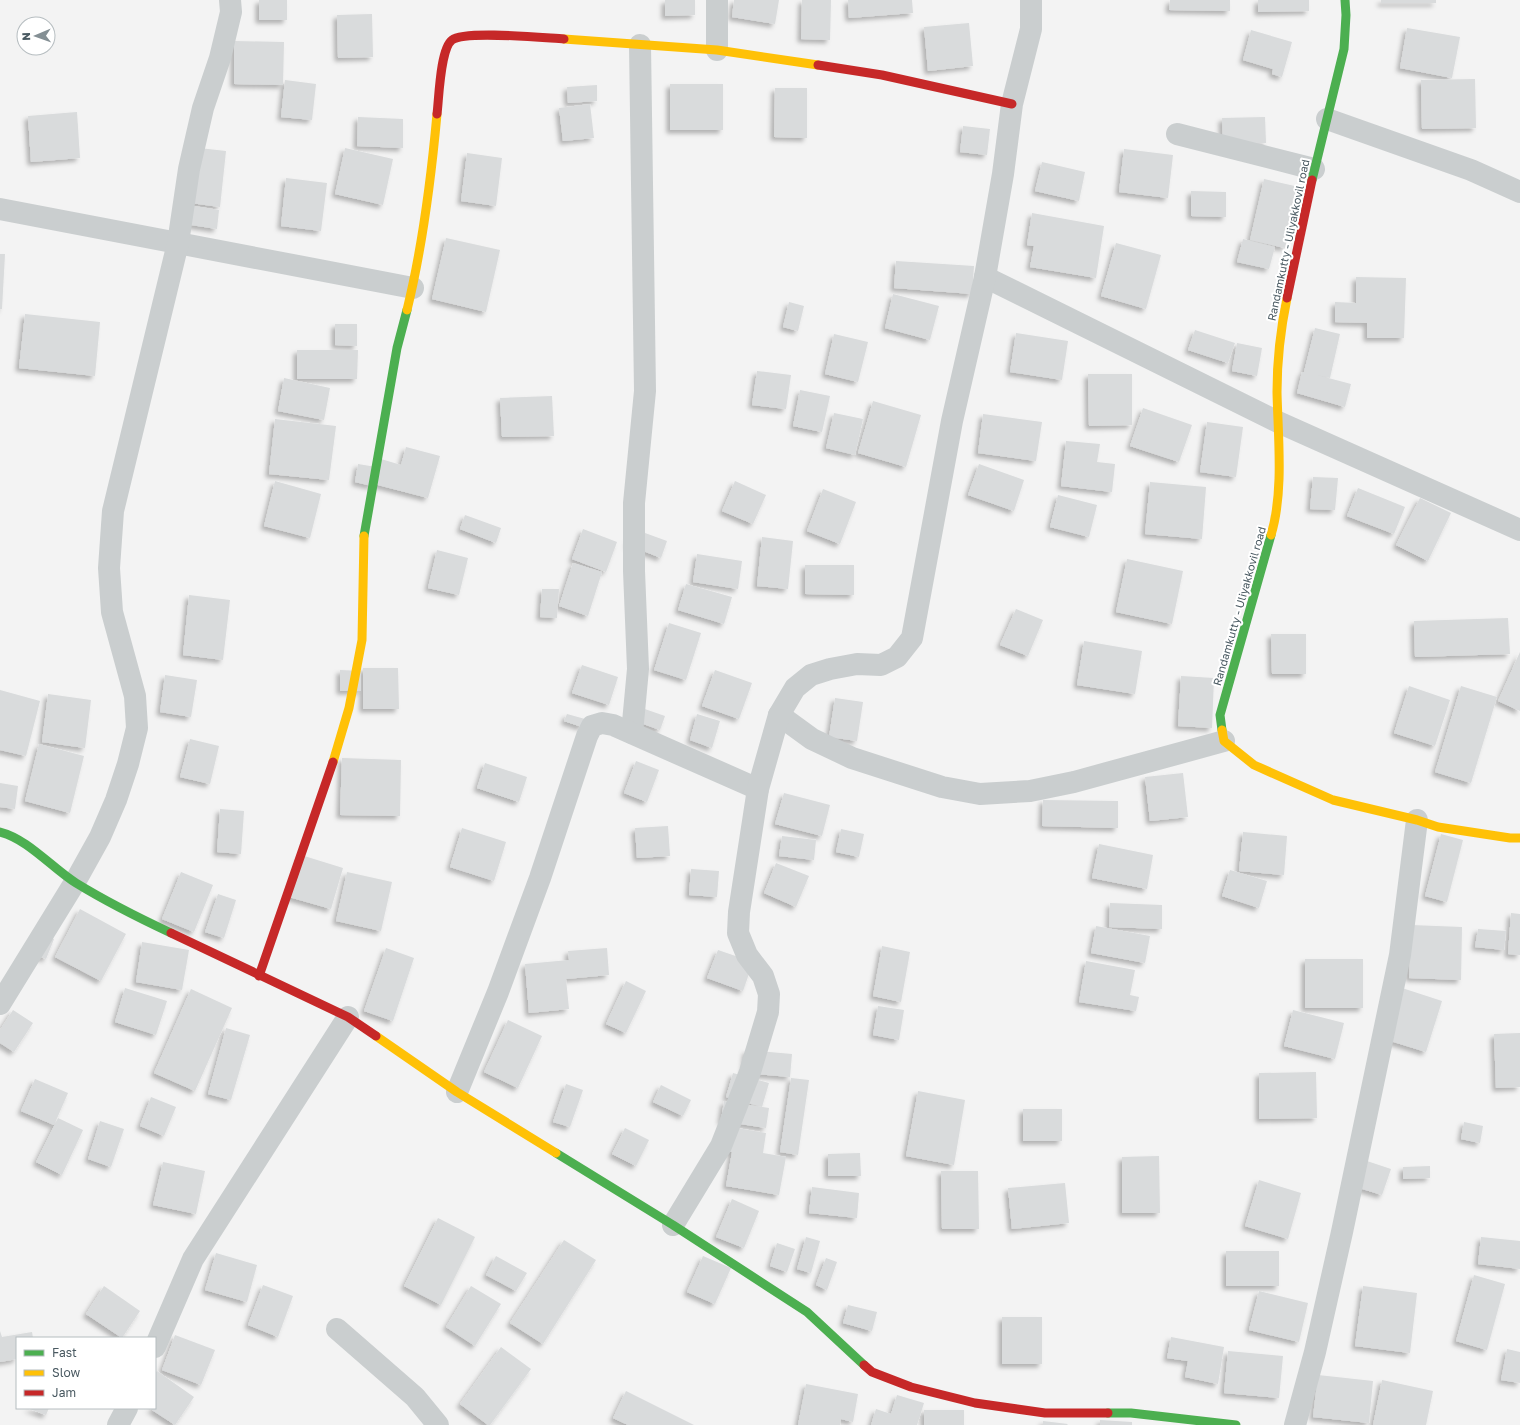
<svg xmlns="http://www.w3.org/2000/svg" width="1520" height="1425" font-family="'Golos Text',sans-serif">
<defs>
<filter id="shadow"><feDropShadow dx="-3.5" dy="3.5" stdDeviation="2" flood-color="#0004"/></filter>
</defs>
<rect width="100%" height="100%" fill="#f3f3f3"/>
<g fill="#d9dbdc" filter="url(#shadow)">
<rect x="259" y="0" width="28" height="20"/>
<path d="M665,0H695V15L665,16Z"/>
<path d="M734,0H779L775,24L732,17Z"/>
<path d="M802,0H831L830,40L801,39Z"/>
<path d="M848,0H912L913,13L849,18Z"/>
<path d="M1170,0H1230V11L1169,10Z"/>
<path d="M1258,0H1309V11L1258,12Z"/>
<rect x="1381" y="0" width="55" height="3"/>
<path d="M372,14L373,57L338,58L337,15Z"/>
<path d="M969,23L973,66L928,71L924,27Z"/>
<path d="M1407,28L1460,37L1452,78L1400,68Z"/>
<path d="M1251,30L1292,42L1282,77L1272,74L1273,69L1243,60Z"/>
<path d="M234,41L284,42L283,85L234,84Z"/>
<path d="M1475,79L1476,128L1422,129L1421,80Z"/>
<path d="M285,80L316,84L312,120L281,117Z"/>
<rect x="670" y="84" width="53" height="46"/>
<path d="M597,85V101L568,103L567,87Z"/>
<path d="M775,88H807V138L774,137Z"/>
<path d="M590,104L594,138L563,141L559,108Z"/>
<path d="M77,112L80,158L31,162L28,116Z"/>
<path d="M358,117L403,119V148L357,146Z"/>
<path d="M1265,117L1266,143L1223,145L1222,118Z"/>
<path d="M963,126L990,129L987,155L960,152Z"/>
<path d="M190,147L226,151L220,207L183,202Z"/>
<path d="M345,148L393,159L383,205L335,194Z"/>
<path d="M1124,149L1173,155L1168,198L1119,192Z"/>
<path d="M467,153L502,158L496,206L461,201Z"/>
<path d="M1042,162L1085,172L1079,201L1035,191Z"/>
<path d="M286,178L327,183L321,231L281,226Z"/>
<path d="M1264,179L1299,187L1285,248L1250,240Z"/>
<path d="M1191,191L1226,192V217L1191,216Z"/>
<path d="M194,206L219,210L217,229L191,225Z"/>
<path d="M1032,213L1104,226L1096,278L1030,267L1034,246L1027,245Z"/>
<path d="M446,238L500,250L486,312L432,299Z"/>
<path d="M1243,239L1275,247L1269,269L1237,262Z"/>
<path d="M1116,243L1161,255L1146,309L1101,296Z"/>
<path d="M0,254H5L2,309H0Z"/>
<path d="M896,261L974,266L972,294L894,288Z"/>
<path d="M1356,277L1406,278L1404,338H1367V323L1335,322V302L1356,303Z"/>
<path d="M893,294L939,306L930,340L885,328Z"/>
<path d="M789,302L804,306L798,331L783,327Z"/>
<path d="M25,314L100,322L95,376L19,368Z"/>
<path d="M335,324H357V346L335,345Z"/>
<path d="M1315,328L1340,334L1330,378L1317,375L1351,384L1345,407L1297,393L1302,372H1304Z"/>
<path d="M1195,330L1235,343L1228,363L1188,350Z"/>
<path d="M1016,333L1068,341L1062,380L1010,372Z"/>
<path d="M834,334L868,342L858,382L825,374Z"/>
<path d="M1237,343L1262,348L1257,376L1232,371Z"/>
<path d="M297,350H358L357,379H297Z"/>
<path d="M757,371L791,375L786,409L752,405Z"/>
<path d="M1088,374H1132V425L1089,426Z"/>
<path d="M284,378L330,388L324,420L278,411Z"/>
<path d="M800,390L830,396L822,432L793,426Z"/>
<path d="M552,396L554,436L502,437L500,398Z"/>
<path d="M873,401L921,415L906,467L858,453Z"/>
<path d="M1143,408L1192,425L1179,462L1130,446Z"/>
<path d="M834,413L863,419L855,455L826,448Z"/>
<path d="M983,414L1042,422L1036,461L978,453Z"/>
<path d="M275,419L336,426L329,480L269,474Z"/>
<path d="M1207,422L1243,427L1236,477L1200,472Z"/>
<path d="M1066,441L1100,444L1097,462L1115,464L1112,492L1061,486Z"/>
<path d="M406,447L440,456L428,498L374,484L381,459L401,465Z"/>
<path d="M358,464L376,467L372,486L355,482Z"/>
<path d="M979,464L1024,480L1014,511L968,495Z"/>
<path d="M1313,477L1338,478L1335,510L1310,509Z"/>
<path d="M275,481L321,494L310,538L264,526Z"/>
<path d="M735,481L766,495L753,524L722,511Z"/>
<path d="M1150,482L1206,487L1202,539L1145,534Z"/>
<path d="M1358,488L1405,507L1394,534L1347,516Z"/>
<path d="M823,489L856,502L840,544L807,531Z"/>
<path d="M1058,495L1097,505L1089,537L1050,527Z"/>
<path d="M1420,498L1451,513L1428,561L1396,545Z"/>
<path d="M465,515L501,528L496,543L460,529Z"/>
<path d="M583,529L617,542L606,572L572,559Z"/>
<path d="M634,529L667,541L661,558L628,545Z"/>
<path d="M762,537L793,541L788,589L757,586Z"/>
<path d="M437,550L468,558L459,595L428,588Z"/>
<path d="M697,554L742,561L738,589L693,582Z"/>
<path d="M1127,559L1183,571L1172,624L1116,612Z"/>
<path d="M573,563L602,572L588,616L559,606Z"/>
<path d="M805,565H854V595L805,594Z"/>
<path d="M686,584L732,597L724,624L678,610Z"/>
<path d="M542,589H559L557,618L540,617Z"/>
<path d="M189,595L230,600L223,660L183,655Z"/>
<path d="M1016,609L1043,620L1028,656L1000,645Z"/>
<path d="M1508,618L1510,654L1415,657L1414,621Z"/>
<path d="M669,623L701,633L686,680L654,670Z"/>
<path d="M1271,634H1306V674H1272Z"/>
<path d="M1084,641L1142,651L1135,694L1077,685Z"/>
<path d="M1520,652V711L1498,701Z"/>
<path d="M582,665L618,677L609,705L572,693Z"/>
<path d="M363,668H398L399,709H363Z"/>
<path d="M340,670L361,671V691H340Z"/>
<path d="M715,670L752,683L739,719L702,706Z"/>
<path d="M165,675L197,680L191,717L160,712Z"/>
<path d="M1181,676L1214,678L1212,728L1178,726Z"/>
<path d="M1409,686L1450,700L1435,746L1394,733Z"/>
<path d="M1461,686L1497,697L1471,783L1435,772Z"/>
<path d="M0,690L40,701L26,756L0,750Z"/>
<path d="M48,694L91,700L85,748L42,742Z"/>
<path d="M835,698L863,702L857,741L829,737Z"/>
<path d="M636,706L665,716L660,730L632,720Z"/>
<path d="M567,714L585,719L582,727L564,721Z"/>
<path d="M697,714L720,721L712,748L690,740Z"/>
<path d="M190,739L219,746L210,784L180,777Z"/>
<path d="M39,744L84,756L70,813L25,801Z"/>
<path d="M342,758L401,760L400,816L340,815Z"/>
<path d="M636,761L659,770L647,802L624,793Z"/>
<path d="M485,763L527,777L519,802L477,788Z"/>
<path d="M1183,773L1188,817L1150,821L1145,777Z"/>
<path d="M0,783L18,786L15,809L0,807Z"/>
<path d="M784,793L830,805L822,836L775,824Z"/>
<path d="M1043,800L1118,801V828L1042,826Z"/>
<path d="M220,809L244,811L241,854L217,852Z"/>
<path d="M668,826L670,856L637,858L635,828Z"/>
<path d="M462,828L506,842L494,881L450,867Z"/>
<path d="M841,829L864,834L859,857L836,852Z"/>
<path d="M1243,832L1287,836L1284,875L1239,871Z"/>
<path d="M1441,834L1463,840L1447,902L1425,896Z"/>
<path d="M782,836L816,840L814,860L779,856Z"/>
<path d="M1099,844L1153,855L1147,889L1092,878Z"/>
<path d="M301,855L343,868L331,909L289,897Z"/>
<path d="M776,863L809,876L796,907L764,893Z"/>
<path d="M691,869L719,871L717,897L689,895Z"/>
<path d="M1230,870L1267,881L1259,908L1222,896Z"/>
<path d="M181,872L213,885L194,932L162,919Z"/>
<path d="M347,872L392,882L381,931L336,921Z"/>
<path d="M218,894L236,900L224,938L205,932Z"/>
<path d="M1110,903L1162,905V929L1109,927Z"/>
<path d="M80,909L126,934L101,981L55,957Z"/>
<path d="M1511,913L1520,914V955L1508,954Z"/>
<path d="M1411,925L1462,927L1461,980L1409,978Z"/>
<path d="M1096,926L1150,936L1145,963L1091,953Z"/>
<path d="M1478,929L1506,931L1504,950L1475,947Z"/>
<path d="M39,933L54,939L46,959L31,953Z"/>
<path d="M142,942L189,950L182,990L136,982Z"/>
<path d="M882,946L910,952L901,1002L873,996Z"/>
<path d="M386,948L414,958L393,1021L364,1011Z"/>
<path d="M607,948L609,975L566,979L569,1009L529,1013L525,964L569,960L568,951Z"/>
<path d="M718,950L753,962L743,991L707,978Z"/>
<rect x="1305" y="959" width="58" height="49"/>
<path d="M1086,961L1135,970L1130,995L1139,997L1136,1011L1079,1002Z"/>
<path d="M626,981L646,991L626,1033L606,1024Z"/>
<path d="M125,988L167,1001L156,1035L115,1022Z"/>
<path d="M1402,988L1442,1001L1426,1052L1387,1040Z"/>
<path d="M191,989L232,1008L195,1091L154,1073Z"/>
<path d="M878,1006L904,1010L899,1040L873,1035Z"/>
<path d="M13,1010L33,1023L14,1052L0,1043V1030Z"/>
<path d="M1293,1010L1344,1023L1335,1059L1284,1046Z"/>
<path d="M508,1020L542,1036L518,1088L484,1072Z"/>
<path d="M226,1028L250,1035L231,1100L208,1094Z"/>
<path d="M1520,1033V1087L1496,1088L1494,1034Z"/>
<path d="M746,1050L792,1054L790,1077L744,1073Z"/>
<path d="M1316,1072L1317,1118L1259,1119V1073Z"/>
<path d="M733,1073L769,1083L762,1107L726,1097Z"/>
<path d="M791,1078L809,1080L798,1155L780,1152Z"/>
<path d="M35,1079L68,1093L54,1125L21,1111Z"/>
<path d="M566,1084L583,1090L570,1127L553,1122Z"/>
<path d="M661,1085L691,1100L683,1116L653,1102Z"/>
<path d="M918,1091L965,1100L954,1165L906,1156Z"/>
<path d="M151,1097L176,1107L164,1136L140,1126Z"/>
<path d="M724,1101L769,1108L766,1128L721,1121Z"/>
<rect x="1023" y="1109" width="39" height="32"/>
<path d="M58,1118L83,1130L62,1175L36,1162Z"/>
<path d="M100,1121L124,1129L111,1167L88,1159Z"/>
<path d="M1464,1122L1483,1126L1480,1143L1461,1139Z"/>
<path d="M725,1126L766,1133L763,1153L786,1157L779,1195L726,1186L732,1152L721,1150Z"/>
<path d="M625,1128L649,1140L636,1166L612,1154Z"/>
<path d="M860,1153L861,1176H828V1154Z"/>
<path d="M1159,1156L1160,1213H1122V1157Z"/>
<path d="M1367,1161L1391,1169L1382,1195L1359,1188Z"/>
<path d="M163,1162L205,1171L196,1214L153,1205Z"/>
<path d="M1430,1166V1178L1403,1179V1167Z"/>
<path d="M941,1171H978L979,1229H942Z"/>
<path d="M1259,1180L1301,1193L1288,1239L1245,1226Z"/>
<path d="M1065,1183L1069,1223L1012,1229L1008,1188Z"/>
<path d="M812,1187L859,1193L857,1218L809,1213Z"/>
<path d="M732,1199L759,1211L744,1248L716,1237Z"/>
<path d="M438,1218L475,1237L441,1305L404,1286Z"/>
<path d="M806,1237L820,1241L811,1273L797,1269Z"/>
<path d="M1481,1237L1520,1241V1269L1478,1264Z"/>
<path d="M564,1240L596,1260L543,1344L510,1323Z"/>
<path d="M777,1243L795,1249L787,1272L770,1266Z"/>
<rect x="1226" y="1251" width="53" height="35"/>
<path d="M216,1253L257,1265L247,1302L205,1290Z"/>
<path d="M496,1256L527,1273L516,1291L486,1275Z"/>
<path d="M703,1256L731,1268L715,1304L687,1292Z"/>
<path d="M826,1258L837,1262L827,1290L816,1285Z"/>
<path d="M1474,1275L1505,1284L1487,1350L1456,1341Z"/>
<path d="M263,1285L293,1296L278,1337L248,1325Z"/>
<path d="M104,1286L140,1311L122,1338L86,1314Z"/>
<path d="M471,1286L501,1304L475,1346L446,1327Z"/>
<path d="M1363,1286L1417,1293L1410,1353L1355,1346Z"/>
<path d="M1259,1291L1308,1303L1299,1342L1249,1330Z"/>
<path d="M848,1305L877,1312L872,1331L843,1323Z"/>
<rect x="1002" y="1317" width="40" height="47"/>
<path d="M0,1331L2,1337L32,1332L33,1338H17V1359L0,1362Z"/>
<path d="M175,1335L215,1350L201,1385L162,1370Z"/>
<path d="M1171,1337L1224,1347L1218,1384L1185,1377L1188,1361L1167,1358Z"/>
<path d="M501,1347L531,1369L490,1425H488L460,1404Z"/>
<path d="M1507,1349L1520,1352V1383L1501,1380Z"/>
<path d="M1228,1351L1283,1356L1279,1398L1224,1393Z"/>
<path d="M157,1371L194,1397L175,1425L149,1408H155V1373Z"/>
<path d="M1318,1375L1373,1381L1369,1423L1313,1417Z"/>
<path d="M1382,1380L1433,1391L1426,1425H1373Z"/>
<path d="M806,1384L858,1394L853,1422L841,1419L840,1425H798Z"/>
<path d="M626,1391L694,1425H628L613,1418Z"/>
<path d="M897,1395L924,1403L917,1425H871L876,1409L891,1414Z"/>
<path d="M27,1408H49L46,1415Z"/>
<rect x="924" y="1410" width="40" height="15"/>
<path d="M1100,1420L1132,1422V1425H1100Z"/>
<path d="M1043,1421L1068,1424L1067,1425H1043Z"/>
</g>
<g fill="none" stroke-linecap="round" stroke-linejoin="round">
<g stroke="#cacecf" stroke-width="22">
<path d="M717,0V50"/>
<path d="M1327,119L1471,170L1520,192"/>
<path d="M1177,134L1314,169"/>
<path d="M0,209L413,288"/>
<path d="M985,277L1278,422L1520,530"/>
<path d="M779,715L812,739L852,758L942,787L980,794L1030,791L1074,782L1224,741"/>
<path d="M632,733L638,669L634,571V503L645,391L640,45"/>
<path d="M0,1004L75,882L100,837L116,800L128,764L137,728L135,696L112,612L109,568L113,511L178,243L189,169L203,108L220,58L231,12L230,0"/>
<path d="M457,1092L498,992L540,878L587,736L592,726L602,723L613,725L758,789"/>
<path d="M673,1225L721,1146L750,1072L768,1012L769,994L763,976L747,955L738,933L739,912L758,789L779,715L795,688L811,675L830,669L857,664L881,665L897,657L912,638L952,421L985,277L1003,174L1012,104L1031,29V0"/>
<path d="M337,1329L415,1397L438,1425"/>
<path d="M155,1347L193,1259L348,1017"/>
<path d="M118,1425L127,1408"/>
<path d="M1295,1425L1315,1352L1342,1232L1400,955L1417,820"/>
</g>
<g stroke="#4caf50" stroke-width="9">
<path d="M1312,180L1344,49L1346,15L1345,0"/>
<path d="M364,536L397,348L407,310"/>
<path d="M1222,730L1220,715L1271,535"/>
<path d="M0,832C28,839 52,868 76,883C107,902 139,918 171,933"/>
<path d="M556,1153L673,1225L807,1312L864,1365"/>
<path d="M1108,1413H1131L1236,1425"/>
</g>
<g stroke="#ffc107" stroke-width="9">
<path d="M564,39L717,50L818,65"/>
<path d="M407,310C423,245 431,180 437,114"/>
<path d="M1271,535C1284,492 1278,437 1277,392C1277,363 1281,327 1287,298"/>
<path d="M1222,730L1224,741L1254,765L1333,800L1417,820L1438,827L1510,838H1520"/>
<path d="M333,762L349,708L362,640L364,536"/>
<path d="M376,1036L457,1092L556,1153"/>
</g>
<g stroke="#c62828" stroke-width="9">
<path d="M818,65L882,75L1012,104"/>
<path d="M437,114C439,99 440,49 452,40C465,30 545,38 564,39"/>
<path d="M1287,298L1312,180"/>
<path d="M171,933L348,1017L376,1036"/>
<path d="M259,976L333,762"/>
<path d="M864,1365L872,1372L911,1387L975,1403L1045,1413H1108"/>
</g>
</g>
<g text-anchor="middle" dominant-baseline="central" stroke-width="4" stroke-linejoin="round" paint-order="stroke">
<g font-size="11" fill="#495961" stroke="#fff">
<text transform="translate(1288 240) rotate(-78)">Randamkutty - Uliyakkovil road</text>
<text transform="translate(1239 606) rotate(-74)">Randamkutty - Uliyakkovil road</text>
</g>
</g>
<rect x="16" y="1337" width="140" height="72" fill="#ffffff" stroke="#b6bdc0"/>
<rect x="24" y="1350" width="20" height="6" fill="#4caf50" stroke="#b6bdc0"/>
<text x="52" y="1357" font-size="12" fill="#495961">Fast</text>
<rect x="24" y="1370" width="20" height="6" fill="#ffc107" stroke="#b6bdc0"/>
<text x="52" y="1377" font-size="12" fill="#495961">Slow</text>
<rect x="24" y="1390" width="20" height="6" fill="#c62828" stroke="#b6bdc0"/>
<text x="52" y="1397" font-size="12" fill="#495961">Jam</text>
<g transform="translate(36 36) rotate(268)"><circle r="19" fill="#ffffff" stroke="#b6bdc0"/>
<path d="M0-3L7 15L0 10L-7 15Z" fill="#848f94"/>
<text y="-6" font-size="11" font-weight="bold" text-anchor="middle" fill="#495961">N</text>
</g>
</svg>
